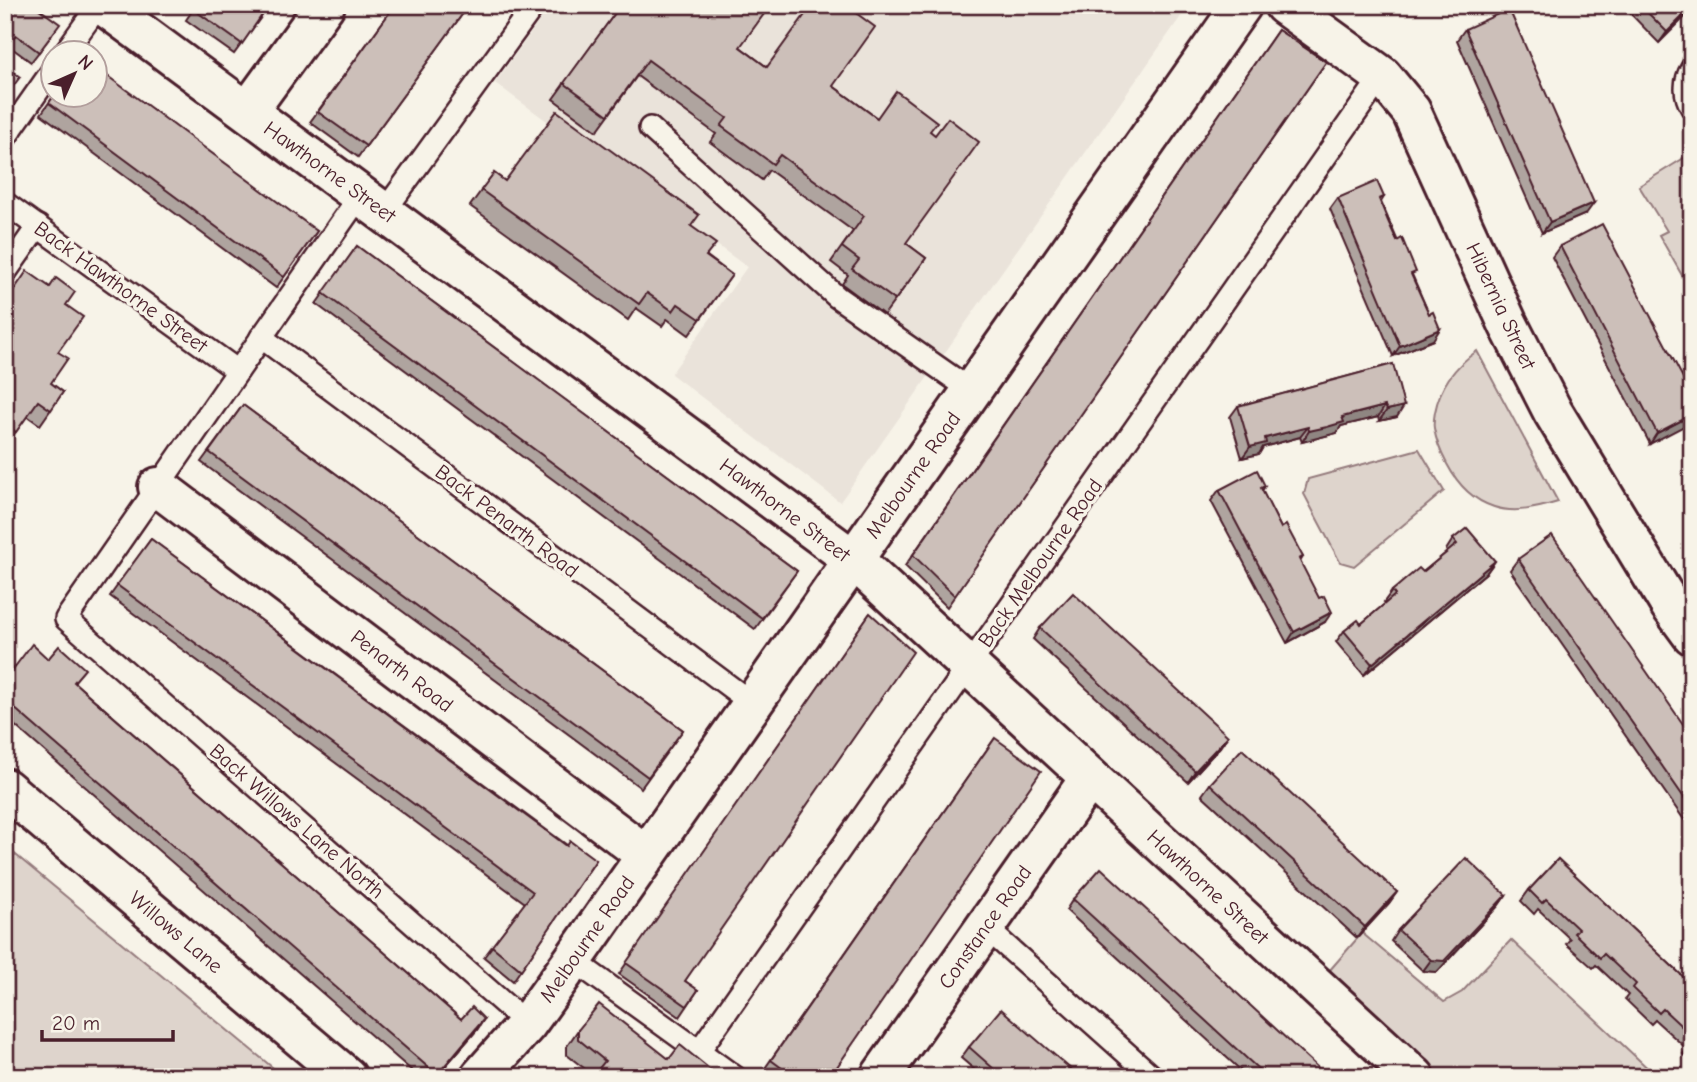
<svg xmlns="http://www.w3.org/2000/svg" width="1697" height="1082" font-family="'Comic Neue',sans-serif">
<rect width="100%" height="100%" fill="#f7f3e8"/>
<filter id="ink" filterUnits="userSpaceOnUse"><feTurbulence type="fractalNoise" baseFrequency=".0143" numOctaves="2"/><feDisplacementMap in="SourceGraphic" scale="14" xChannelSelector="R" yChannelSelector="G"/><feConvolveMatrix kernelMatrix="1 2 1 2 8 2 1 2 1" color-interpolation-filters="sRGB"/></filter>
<g filter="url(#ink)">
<path fill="#eae3da" d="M551,5H1189L840,502L671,374L747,267L495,83Z"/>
<g fill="#ded4cc" stroke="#947a7c" stroke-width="2">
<path d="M1692,153V293L1659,235L1667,231L1639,186Z"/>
<path d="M1477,351L1558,502C1538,508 1515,514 1494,507C1472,500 1457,483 1447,464C1441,453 1436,441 1434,428C1433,423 1434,418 1435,412C1440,386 1455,366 1477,351Z"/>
<path d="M1419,449L1444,491L1354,566L1340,562L1304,494L1308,479Z"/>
<path d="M5,846L284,1077H5Z"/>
<path d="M1362,933L1444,1002L1462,992L1511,940L1654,1074L1651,1077H1415L1316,986Z"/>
</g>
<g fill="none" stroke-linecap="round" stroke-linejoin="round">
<g stroke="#4a1f2b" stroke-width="26">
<g id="service">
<path d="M65,52L99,5"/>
<path d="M1692,68C1684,81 1684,95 1692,108"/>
<path d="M650,128L837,297L972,391"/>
<path d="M5,138L52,71"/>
<path d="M361,194L66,619L527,1024"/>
<path d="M5,203L238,371"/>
<path d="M384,212L534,5"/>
<path d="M5,273L38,226"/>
<path d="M261,337L753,704"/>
<path d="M985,927L1153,1077"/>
<path d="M573,960L735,1077"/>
<path d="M699,1051L1382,76"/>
</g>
</g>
<g stroke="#4a1f2b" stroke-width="44">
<g id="minor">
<path d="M103,5L854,560L1415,1077"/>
<path d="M1284,5L1382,76L1411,111L1508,324L1553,412L1670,605L1692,635"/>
<path d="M248,111L325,5"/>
<path d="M158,487L646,855"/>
<path d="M5,788L347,1077"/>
<path d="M480,1077L527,1024L573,960L1242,5"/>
<path d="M880,1077L1090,778"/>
</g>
</g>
<use href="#service" stroke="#f7f3e8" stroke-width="21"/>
<use href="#minor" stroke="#f7f3e8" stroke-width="38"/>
</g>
<g fill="#afa49f" stroke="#4a1f2b" stroke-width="2">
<path d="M5,5L38,8L52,35L31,62L9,46Z"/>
<path d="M196,5H270L234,54L186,20Z"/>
<path d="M395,5H469L358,157L310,122Z"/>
<path d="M621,5L740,47L767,67L833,86L877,118L930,131L906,243L926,258L884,315L842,284L848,275L831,262L853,231L769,170L762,180L710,142L716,134L637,76L597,131L553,99Z"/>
<path d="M1622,5H1692L1659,43Z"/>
<path d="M1465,29L1586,214L1542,233L1457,40Z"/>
<path d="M1278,30L1326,62L947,607L905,566Z"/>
<path d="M55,94L317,231L276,288L41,114Z"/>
<path d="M494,173L505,181L691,226L707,256L732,275L689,335L667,319L662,326L636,308L628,320L470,206Z"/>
<path d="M1384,197L1381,202L1429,314L1433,340L1393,356L1330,209L1338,198Z"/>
<path d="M357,246L797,571L755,629L316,304Z"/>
<path d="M1560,246L1692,395L1650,444L1552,257Z"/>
<path d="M5,303L66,305L58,352L51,383L63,392L40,425L27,416L5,447Z"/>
<path d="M1393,364L1397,417L1379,421L1378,417L1341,426L1337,433L1302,442L1300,437L1263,447L1259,454L1242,458L1230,417L1238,406Z"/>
<path d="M243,405L683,730L641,788L201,462Z"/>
<path d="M1265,486L1262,491L1281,528L1303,557L1300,562L1325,622L1287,643L1211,501L1219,490Z"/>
<path d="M151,539L567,845L596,860L513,981L484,957L525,903L110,596Z"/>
<path d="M1453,539L1495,561L1487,572L1364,675L1336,642L1344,631L1361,624L1386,603L1384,602L1392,591L1423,572L1447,552L1446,550Z"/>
<path d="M1518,559L1692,737V816L1685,821L1510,570Z"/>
<path d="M870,613L685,981L698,990L680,1017L619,974Z"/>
<path d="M1040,628L1220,747L1188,782L1033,639Z"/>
<path d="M48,659L75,683L461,1019H484L477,1030L436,1077H419L5,717V680Z"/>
<path d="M995,738L830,1077H771L763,1071Z"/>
<path d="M1210,784L1397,892L1389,903L1357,938L1202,795Z"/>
<path d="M1558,859L1692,985V1062L1683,1054L1687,1049L1655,1020L1651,1024L1625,999L1628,995L1596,965L1593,968L1566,944L1570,939L1538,909L1534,914L1521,901L1529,890Z"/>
<path d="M1506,895L1498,906L1437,972L1423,971L1391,941L1398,930Z"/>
<path d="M1073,899L1328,1077H1248L1066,910Z"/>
<path d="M578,1030L669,1059L717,1075H593L567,1055V1046Z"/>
<path d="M969,1047L1080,1077H983L961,1058Z"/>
</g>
<g fill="#8f8682" stroke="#4a1f2b" stroke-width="2">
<path d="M1692,7V10L1659,43L1667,32Z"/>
<path d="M1594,203L1586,214L1542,233L1550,222Z"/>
<path d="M1440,329L1433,340L1393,356L1400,346Z"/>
<path d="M1385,406L1378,417L1341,426L1337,433L1302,442L1309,431L1342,417Z"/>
<path d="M1404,406L1397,417L1379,421L1387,410Z"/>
<path d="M1692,415V422L1650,444L1657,433Z"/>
<path d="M1308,427L1300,437L1263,447L1259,454L1242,458L1250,447L1265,438Z"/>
<path d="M1495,561L1487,572L1364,675L1372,664Z"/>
<path d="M1332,612L1325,622L1287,643L1294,632Z"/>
<path d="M1228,736L1220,747L1188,782L1195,771Z"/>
<path d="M1692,811V816L1685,821Z"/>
<path d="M1397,892L1389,903L1357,938L1365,927Z"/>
<path d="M1506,895L1498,906L1437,972L1423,971L1431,960Z"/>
<path d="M484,1019L477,1030L436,1077H435Z"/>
</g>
<g fill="#ccbfb9" stroke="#4a1f2b" stroke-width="2">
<path d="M5,5H39L38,8L60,24L39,52L16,35L5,50Z"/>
<path d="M196,5H269L242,44L193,9Z"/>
<path d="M395,5H469L366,146L318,112Z"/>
<path d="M621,5H767L769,7L740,47L767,67L812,5H845L875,27L833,86L877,118L896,91L937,122L930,131L935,135L948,118L979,142L906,243L926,258L895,300L852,269L859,260L842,247L864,216L780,155L773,164L721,126L727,118L648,60L608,115L564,83Z"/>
<path d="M1640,5H1692V7L1667,32Z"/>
<path d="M1509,9L1594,203L1550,222L1465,29Z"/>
<path d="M1278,30L1326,62L955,596L913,555Z"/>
<path d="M5,66L20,77L5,97Z"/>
<path d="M94,66L317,231L284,277L49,103L55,94H94Z"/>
<path d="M557,111L699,215L691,226L716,244L706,256L732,275L700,319L678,304L673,311L647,293L639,304L481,190L494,173L505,181Z"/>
<path d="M1377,181L1384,197L1379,199L1388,221L1397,241L1402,238L1416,272L1411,274L1429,314L1433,312L1440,329L1400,346L1338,198Z"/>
<path d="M1602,224L1692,395V415L1657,433L1560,246Z"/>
<path d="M357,246L797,571L762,618L323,293Z"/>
<path d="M27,271L50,287L56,278L75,292L66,305L83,317L58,352L68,358L51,383L63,392L51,410L38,401L16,432L5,424V303Z"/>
<path d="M1393,364L1404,406L1387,410L1385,406L1342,417L1344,422L1327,427L1309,431L1308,427L1265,438L1266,443L1250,447L1238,406Z"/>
<path d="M243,405L683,730L648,777L209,452Z"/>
<path d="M1257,470L1265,486L1261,488L1281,528L1286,525L1303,557L1299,559L1319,598L1324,596L1332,612L1294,632L1219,490Z"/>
<path d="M1467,528L1495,561L1372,664L1344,631L1358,620L1361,624L1395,595L1392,591L1406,579L1419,568L1423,572L1457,544L1453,539Z"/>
<path d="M1552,535L1692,737V809L1518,559Z"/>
<path d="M151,539L541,827L567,846L570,841L596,860L521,970L492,946L533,892L117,585Z"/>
<path d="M1073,593L1228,736L1195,771L1040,628Z"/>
<path d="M870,613L913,652L685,981L698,990L687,1006L626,963Z"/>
<path d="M32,644L48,659L59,646L85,669L74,682L85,692L461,1019L472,1007L484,1019L437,1075L5,700V680Z"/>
<path d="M995,738L1041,771L830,1077H794L771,1060Z"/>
<path d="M1242,749L1397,892L1365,927L1210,784Z"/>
<path d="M1466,858L1506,895L1444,961L1431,960L1398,930Z"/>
<path d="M1558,859L1692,985V1036L1663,1009L1659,1013L1633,988L1636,984L1604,954L1600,958L1574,933L1578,929L1546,899L1542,903L1529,890Z"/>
<path d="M1101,868L1328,1077H1267L1073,899Z"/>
<path d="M599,1004L669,1059L680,1045L717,1075L715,1077H592L605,1061L578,1039V1030Z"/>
<path d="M1001,1009L1080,1077H1003L969,1047Z"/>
</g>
</g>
<g text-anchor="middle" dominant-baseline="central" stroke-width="7" stroke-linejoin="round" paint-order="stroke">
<g font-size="21" fill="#4a1f2b" stroke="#f7f3e8">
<text transform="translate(330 172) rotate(36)">Hawthorne Street</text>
<text transform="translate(121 287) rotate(36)">Back Hawthorne Street</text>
<text transform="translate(1501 306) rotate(65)">Hibernia Street</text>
<text transform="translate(913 475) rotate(-55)">Melbourne Road</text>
<text transform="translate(785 510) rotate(37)">Hawthorne Street</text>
<text transform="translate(507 521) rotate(37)">Back Penarth Road</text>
<text transform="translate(1040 563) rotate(-55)">Back Melbourne Road</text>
<text transform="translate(402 671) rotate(37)">Penarth Road</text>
<text transform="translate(297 821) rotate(41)">Back Willows Lane North</text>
<text transform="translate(1208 887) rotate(43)">Hawthorne Street</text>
<text transform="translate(985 927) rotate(-55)">Constance Road</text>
<text transform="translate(176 932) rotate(40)">Willows Lane</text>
<text transform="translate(587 939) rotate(-55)">Melbourne Road</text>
</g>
</g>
<rect width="1697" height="1082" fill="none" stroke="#f7f3e8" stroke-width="28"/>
<rect x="14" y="14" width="1669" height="1054" fill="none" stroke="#4a1f2b" stroke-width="2.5" filter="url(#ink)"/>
<g transform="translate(74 74) rotate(45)"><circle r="33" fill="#f7f3e8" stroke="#b29e9c" stroke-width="2"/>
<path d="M0-5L12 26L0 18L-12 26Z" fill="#4a1f2b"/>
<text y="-10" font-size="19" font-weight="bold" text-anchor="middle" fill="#4a1f2b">N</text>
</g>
<path d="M42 1030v10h131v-10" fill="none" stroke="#4a1f2b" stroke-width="3.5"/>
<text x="52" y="1030" font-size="21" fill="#4a1f2b" stroke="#f7f3e8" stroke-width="5" paint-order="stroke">20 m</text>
</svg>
